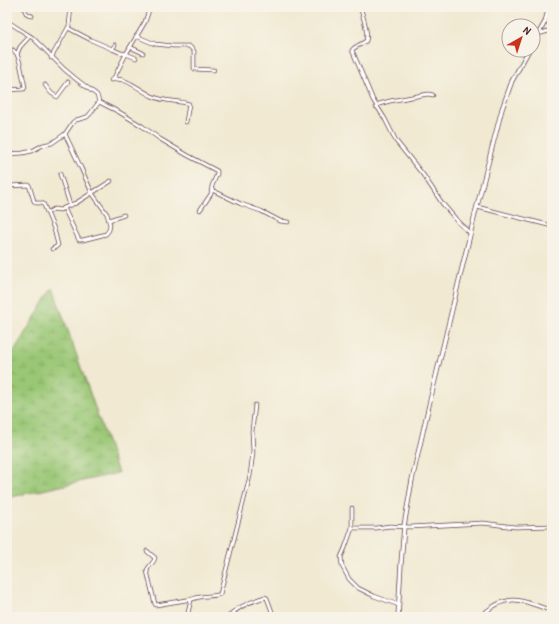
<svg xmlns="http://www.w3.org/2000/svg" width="559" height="624" font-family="'Patrick Hand',sans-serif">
<defs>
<pattern id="wetland-marsh" width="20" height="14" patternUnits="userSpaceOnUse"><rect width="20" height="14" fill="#9ac775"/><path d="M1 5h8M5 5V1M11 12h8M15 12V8" fill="none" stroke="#86aa65"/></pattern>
</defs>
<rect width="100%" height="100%" fill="#f7f3e8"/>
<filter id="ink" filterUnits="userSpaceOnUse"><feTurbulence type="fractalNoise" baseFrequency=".025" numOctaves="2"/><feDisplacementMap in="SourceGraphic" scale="8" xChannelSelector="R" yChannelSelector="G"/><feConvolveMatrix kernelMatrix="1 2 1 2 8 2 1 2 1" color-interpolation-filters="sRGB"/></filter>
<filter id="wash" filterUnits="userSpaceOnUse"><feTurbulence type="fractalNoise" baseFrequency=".012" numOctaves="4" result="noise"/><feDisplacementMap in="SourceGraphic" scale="16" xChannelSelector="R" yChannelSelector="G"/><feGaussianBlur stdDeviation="0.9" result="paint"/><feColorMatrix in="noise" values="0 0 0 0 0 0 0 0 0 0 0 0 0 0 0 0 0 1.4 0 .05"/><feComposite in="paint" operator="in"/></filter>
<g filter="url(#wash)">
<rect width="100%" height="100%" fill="#f1e9d2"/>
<path fill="url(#wetland-marsh)" stroke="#727350" d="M53,288L118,473L7,498V362Z"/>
</g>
<g filter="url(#ink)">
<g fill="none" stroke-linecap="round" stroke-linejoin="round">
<g stroke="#633d44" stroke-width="4.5">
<g id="minor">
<path d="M24,7L26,13L32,16"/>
<path d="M360,7C363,16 369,33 366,41L354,48L352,50L373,100L385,119L396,141L424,176L442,203L460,224L470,233"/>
<path d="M7,21L13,25L33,38L64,69L76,79L97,95L99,102L90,114L87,117L76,120L73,122L65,134L52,143L43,145L32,151L23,153L7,154"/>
<path d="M68,28L91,40L112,49L115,45"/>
<path d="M538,34L552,30"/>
<path d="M136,36L155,44L173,46H189L194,51V69L214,70"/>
<path d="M130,47L143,53"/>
<path d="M112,49L121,53L126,54L145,22L150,7"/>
<path d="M13,50L17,54L20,47L30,36"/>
<path d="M51,58L69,26L71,7"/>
<path d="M111,80C124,75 141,91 152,96C163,102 177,100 189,104L186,122"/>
<path d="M113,80L126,54L136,58"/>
<path d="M45,85L51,93L57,97L68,82"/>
<path d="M7,90L24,89L25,87L20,63L17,54"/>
<path d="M99,102L119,112L142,126L160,139L187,155L217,171V174L212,186L211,194L200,210"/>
<path d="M376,107L379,104L390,101L428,94L433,95"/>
<path d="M60,174L70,205L76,203L111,181"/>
<path d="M8,186L29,185L34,201L36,203H42L44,205L54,229L58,245L56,247L52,249"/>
<path d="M212,190L241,204L261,211L280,221L288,222"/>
<path d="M7,192L8,154"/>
<path d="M477,207L552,226"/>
<path d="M64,208L79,240H83L106,234L109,230L110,225L107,214L92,193L81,168L65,134"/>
<path d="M47,213L54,209L60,210L70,205"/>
<path d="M109,220L124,215"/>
<path d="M352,508V528L345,548L341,557L342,566L349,579L358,588L374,596L399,605"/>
<path d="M352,528H376L390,526L410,527L483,523L515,527L552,526"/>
<path d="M147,551L155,558C154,564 148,565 147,571L155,604L156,605L186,600C192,600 194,598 200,597C207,595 214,597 220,594L250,476L253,452L252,431L255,405"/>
<path d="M233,612L237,617"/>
<path d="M187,617L191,600"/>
<path d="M228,617C237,607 252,601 265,597L267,598L274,617"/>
<path d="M480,617C507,591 521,600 552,611"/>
</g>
</g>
<g stroke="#633d44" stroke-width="5">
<g id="tertiary">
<path d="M533,43L545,22L549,7"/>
<path d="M398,617L401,564L404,526L412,480L429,405L476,210L502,109L512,81L529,50"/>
</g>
</g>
<use href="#minor" stroke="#fff" stroke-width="3"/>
<use href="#tertiary" stroke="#fff" stroke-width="3.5"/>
</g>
</g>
<rect width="559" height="624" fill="none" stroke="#f7f3e8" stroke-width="24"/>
<g transform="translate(521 38) rotate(39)"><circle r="19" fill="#f7f3e8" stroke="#b29e9c"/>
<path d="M0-3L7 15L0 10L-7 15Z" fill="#c8321e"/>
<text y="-6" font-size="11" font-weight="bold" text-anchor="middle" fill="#4a1f2b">N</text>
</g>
</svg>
